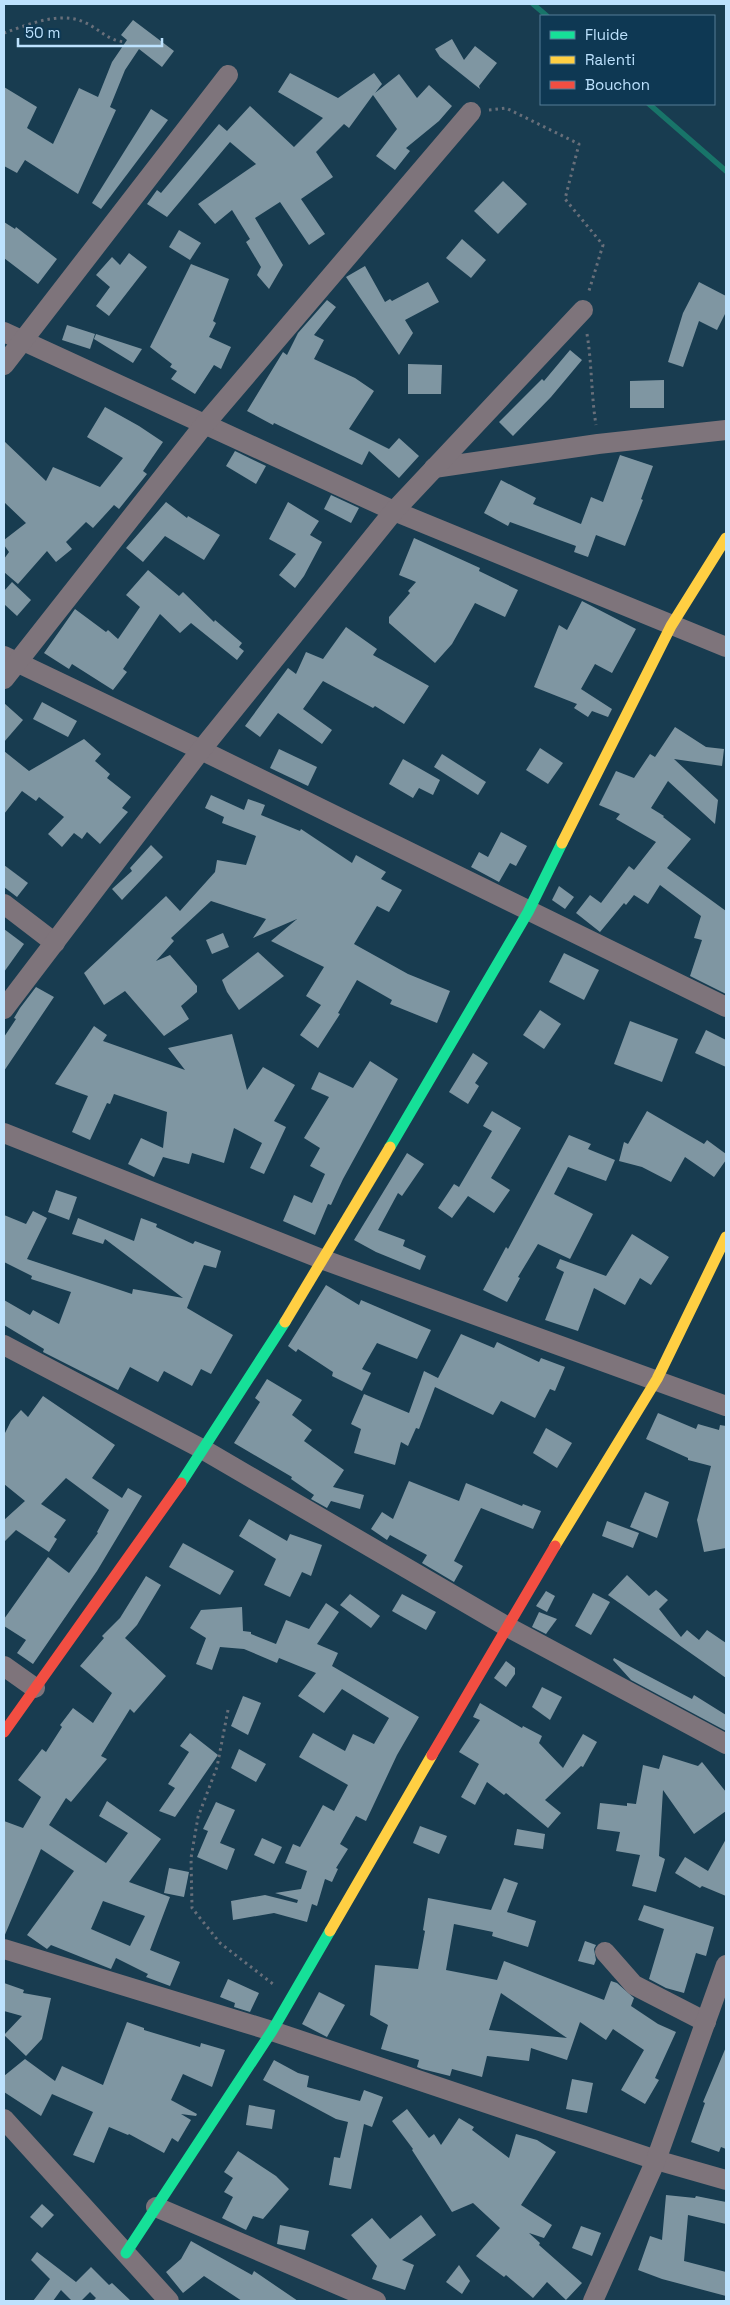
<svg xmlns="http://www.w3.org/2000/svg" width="730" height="2305" font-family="'Space Grotesk',sans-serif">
<rect width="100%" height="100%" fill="#183c50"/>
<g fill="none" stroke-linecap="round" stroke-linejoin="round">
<g stroke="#187469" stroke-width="5.5">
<path d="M533,4L547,16"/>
<path d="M649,104L726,171"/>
</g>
</g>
<g fill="#7f96a2" fill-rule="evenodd">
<path d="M133,20L174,51L162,67L139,49L125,70L110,107L116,110L78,194L25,160L17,173L4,166V87L37,107L27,128L53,144L79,88L98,97L112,62L127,40L121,35Z"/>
<path d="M452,39L464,60L475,46L497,63L479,86L480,89L440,57L435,49Z"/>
<path d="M290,73L338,98L374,73L382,84L375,93L399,74L417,98L429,85L452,106L439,121L406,148L410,151L395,170L376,156L397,129L373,95L349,128L344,124L316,152L333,177L301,199L325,234L309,245L280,202L255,218L283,265L269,289L257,275L261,267L246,242L250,239L232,210L215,224L198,204L256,164L230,142L167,217L147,204L157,190L161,193L219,124L227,131L250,106L294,147L323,118L278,92Z"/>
<path d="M151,109L168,120L101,209L92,203Z"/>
<path d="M503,181L527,204L498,234L474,211Z"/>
<path d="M4,222L15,229L16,227L57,259L38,284L4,258Z"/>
<path d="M179,230L201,243L190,260L169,247Z"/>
<path d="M462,239L486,260L471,278L446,258Z"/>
<path d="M129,253L147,267L109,316L96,306L110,287L96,275L112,257L120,265Z"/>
<path d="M191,264L229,279L213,321L216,323L209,337L231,347L221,369L214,365L195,394L171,379L177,371L170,367L172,364L150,347Z"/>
<path d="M365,266L385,302L390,299L392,301L428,282L439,302L405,320L413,333L399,355L346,277Z"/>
<path d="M699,282L726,296V312L717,330L699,321L683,367L668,362L683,313Z"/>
<path d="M327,300L336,307L314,335L324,340L314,359L355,378L374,391L349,429L389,449L399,438L419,456L399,478L369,451L362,465L274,423L273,425L247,411L283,352L287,355L298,333Z"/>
<path d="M67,325L95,334L90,349L62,340Z"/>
<path d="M96,334L142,349L133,363L94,339Z"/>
<path d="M570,350L582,360L551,397L513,436L499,422L542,379L544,381Z"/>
<path d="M408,364L442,365L441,394H408Z"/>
<path d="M664,380V408H630V381Z"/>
<path d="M105,407L139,426L163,442L143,471L147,474L119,509L114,505L93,528L86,522L66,542L72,549L56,562L47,551L18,584L4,572V559L9,552L4,545V540L26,523L4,502V441L46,481L53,467L100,487L123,458L87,437Z"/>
<path d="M235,451L266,466L256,484L226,466Z"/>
<path d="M620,455L653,466L641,499L643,500L625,546L596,535L588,557L574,552L576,546L510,522L508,526L484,513L501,480L536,498L533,504L581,524L591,497L603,502Z"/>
<path d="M331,495L359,508L351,523L324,509Z"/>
<path d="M166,502L187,518L188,516L220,535L204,560L165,536L143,562L126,548Z"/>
<path d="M288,502L319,521L310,535L322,542L304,576L295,588L279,575L296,554L269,539Z"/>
<path d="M414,538L480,568L479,571L518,590L505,617L475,603L452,644L435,663L389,623V617L410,593L408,591L416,582L399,575Z"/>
<path d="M148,570L179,596L183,592L214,622L215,620L242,643L239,647L244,651L237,660L191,623L180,633L160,614L123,669L127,672L113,690L72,664L69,669L44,653L75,609L106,632L108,630L118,639L140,607L126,595Z"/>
<path d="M12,582L31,600L17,616L4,604V591Z"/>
<path d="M582,601L636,629L612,673L595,664L581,689L612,709L608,717L592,711L588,717L574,708L577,704L534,687L559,625L567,630Z"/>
<path d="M346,627L377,649L373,655L429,686L404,724L375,706L373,708L323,681L303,709L332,730L322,744L278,713L260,737L245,726L288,668L296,674L306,652L323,659Z"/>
<path d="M42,702L77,721L68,737L33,719Z"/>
<path d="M4,703L23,720L4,742Z"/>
<path d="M675,727L706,747L724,749L722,766L674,759L718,800L715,824L668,781L651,808L664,816L663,817L691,839L667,868L726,911V994L690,976L702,940L694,938L701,916L660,885L648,904L634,895L626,905L624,903L600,932L576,913L590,895L601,903L629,866L634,870L656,842L616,819L620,814L599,805L616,771L634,778L650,754L655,757Z"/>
<path d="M84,739L101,754L95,761L110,774L107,778L131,797L122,808L128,812L100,844L87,832L82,839L74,833L62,847L48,834L64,817L39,797L36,801L22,791L4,814V751L29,771Z"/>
<path d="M540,748L563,763L548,784L526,770Z"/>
<path d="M279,749L317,767L308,786L270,768Z"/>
<path d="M442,754L486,782L478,795L434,767Z"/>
<path d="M403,759L440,780L433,795L419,788L413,798L389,784Z"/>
<path d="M211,795L244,810L248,799L265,805L261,815L300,831L301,829L352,863L356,855L386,872L381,879L402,890L389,912L377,906L354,944L408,974L450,991L437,1023L390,1004L392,1000L357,980L338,1013L340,1014L318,1048L300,1035L321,1005L306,996L324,967L271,941L297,919L253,938L266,919L211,901L171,938L174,941L156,961L170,955L197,986V992L181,1006L189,1019L164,1036L125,991L104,1005L84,973L166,896L180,911L215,872L217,860L246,865L256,836L222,823L224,817L205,808Z"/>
<path d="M501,832L527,846L516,866L510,863L499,882L471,867L479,852L488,857Z"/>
<path d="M151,845L163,857L122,900L112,889L132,871L130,868Z"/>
<path d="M4,865L28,883L17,897L4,887Z"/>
<path d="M559,886L574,897L565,909L552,900Z"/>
<path d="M4,929L24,944L4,972Z"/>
<path d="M223,933L229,947L212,954L206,940Z"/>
<path d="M258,952L284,976L239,1010L227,992L222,980Z"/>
<path d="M564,953L599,970L584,1000L549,982Z"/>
<path d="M36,987L54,997L4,1071V1037L16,1019L14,1018L20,1008Z"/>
<path d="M540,1010L561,1024L544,1049L523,1035Z"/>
<path d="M630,1021L678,1039L662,1082L614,1064Z"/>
<path d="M94,1026L107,1035L103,1041L185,1070L168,1048L232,1034L247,1090L263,1067L295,1085L274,1121L286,1127L264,1174L250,1168L262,1143L234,1128L224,1163L192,1153L189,1164L163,1157L154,1177L128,1164L141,1138L163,1148L167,1112L114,1094L110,1104L107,1103L90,1140L72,1132L88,1096L55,1084Z"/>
<path d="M706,1030L726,1040V1067L695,1053Z"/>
<path d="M473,1053L488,1063L475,1083L479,1086L468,1104L449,1092Z"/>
<path d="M370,1061L398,1079L343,1179L331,1205L328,1204L315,1235L283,1221L294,1195L312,1203L325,1174L310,1166L320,1148L304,1138L329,1097L311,1089L319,1072L353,1088Z"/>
<path d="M492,1111L521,1128L491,1178L510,1190L494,1213L468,1196L452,1218L438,1208L454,1184L459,1187L492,1131L483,1126Z"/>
<path d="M647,1111L704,1144L707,1140L726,1154V1160L714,1177L685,1157L671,1182L642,1167L619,1161L624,1142L628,1144Z"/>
<path d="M569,1135L591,1144L588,1149L615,1160L606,1181L568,1167L554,1194L593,1214L570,1259L538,1244L518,1277L520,1278L507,1302L483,1290L506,1247L508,1249Z"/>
<path d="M407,1153L424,1164L402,1196L398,1193L378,1230L405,1240L403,1246L426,1256L420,1270L376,1252L354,1240Z"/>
<path d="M56,1190L77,1197L69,1220L48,1212Z"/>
<path d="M33,1211L47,1218L27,1259L132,1294L133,1289L183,1298L105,1239L103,1244L72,1234L78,1218L134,1241L141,1218L157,1224L156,1227L193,1244L195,1241L221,1251L216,1268L204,1265L187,1308L233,1335L211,1374L201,1369L192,1386L164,1371L158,1382L130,1367L118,1390L43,1352L44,1349L4,1325V1300L30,1315L33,1310L59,1324L71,1292L31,1279L32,1276L4,1262V1215L26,1224Z"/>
<path d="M632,1234L669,1257L651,1285L640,1278L625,1305L594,1288L578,1331L545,1320L564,1272L556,1268L560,1259L606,1276Z"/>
<path d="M326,1285L359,1305L361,1300L431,1330L417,1359L377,1343L362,1369L371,1373L362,1391L332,1376L333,1372L298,1349L296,1352L288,1346Z"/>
<path d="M461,1334L494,1348L497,1342L539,1362L541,1358L565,1367L555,1391L550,1389L535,1418L501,1401L493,1415L435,1387L419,1429L416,1428L408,1446L401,1442L395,1465L354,1453L361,1429L351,1424L364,1394L409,1413L424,1371L438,1378Z"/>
<path d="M267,1379L302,1400L292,1415L312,1430L304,1441L344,1470L333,1487L364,1495L360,1509L331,1501L327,1508L311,1499L314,1495L291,1479L292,1477L234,1443L260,1402L255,1398Z"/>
<path d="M43,1396L115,1445L92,1478L122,1498L128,1488L142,1496L97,1571L33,1664L17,1653L26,1640L4,1626V1619L48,1557L69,1573L98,1533L97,1532L109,1510L66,1478L41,1504L66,1520L54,1537L57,1539L49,1552L16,1530L4,1542V1520L25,1501L4,1484V1435L11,1421L21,1410L28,1417Z"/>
<path d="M658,1413L696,1429L698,1424L719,1430L720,1425L726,1426V1548L704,1552L697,1520L711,1466L688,1460V1458L646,1439Z"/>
<path d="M546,1428L572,1443L557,1468L533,1453Z"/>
<path d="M409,1481L459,1501L466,1483L522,1506L523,1504L541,1511L533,1529L481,1508L454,1561L463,1566L454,1582L422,1563L427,1555L390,1535L387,1540L371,1529L382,1512L393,1519Z"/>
<path d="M645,1492L669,1502L657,1538L630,1527Z"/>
<path d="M249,1519L287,1541L290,1534L322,1545L311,1576L302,1572L290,1597L264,1585L276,1559L239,1536Z"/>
<path d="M607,1521L639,1533L633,1548L602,1536Z"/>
<path d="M183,1543L234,1571L220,1595L169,1567Z"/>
<path d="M627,1575L649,1596L656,1590L668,1600L659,1609L681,1637L687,1630L699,1640L707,1630L726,1643V1678L608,1595Z"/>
<path d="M146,1576L161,1585L137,1625L125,1638L166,1676L134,1713L130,1709L101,1756L107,1759L71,1802L66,1798L49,1825L106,1863L128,1833L99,1816L107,1801L161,1839L129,1882L170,1897L150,1950L180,1962L170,1986L146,1977L148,1974L116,1958L111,1969L51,1945L47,1949L27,1935L74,1871L41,1849L4,1937V1821L23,1828L41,1797L18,1780L42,1749L46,1752L62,1727L60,1725L73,1708L93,1723L112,1693L80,1666L104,1638L102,1636L120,1618ZM103,1901L145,1916L130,1946L91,1929Z"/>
<path d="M546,1591L555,1596L547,1612L536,1606Z"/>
<path d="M593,1593L610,1602L591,1635L575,1626Z"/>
<path d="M350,1594L380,1616L371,1628L340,1605Z"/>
<path d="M402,1594L436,1612L426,1630L392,1611Z"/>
<path d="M326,1603L339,1612L317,1644L338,1653L332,1666L419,1717L397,1755L366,1821L356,1816L340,1844L348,1849L336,1868L338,1869L332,1882L325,1879L317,1906L312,1904L307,1922L274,1913L233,1920L231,1901L265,1895L297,1903L298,1900L275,1893L301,1889L307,1871L285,1863L293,1844L300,1847L323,1805L334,1811L348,1785L299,1757L313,1733L345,1751L353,1734L374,1744L389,1718L342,1689L324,1713L298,1696L316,1673L279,1658L277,1663L244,1649L220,1647L212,1670L196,1664L206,1638L190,1628L201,1610L242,1607L243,1631L251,1632V1634L276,1644L286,1620L309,1629Z"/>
<path d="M539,1612L557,1619L546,1634L532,1627Z"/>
<path d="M614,1658L692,1699L694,1695L726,1715V1731L631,1680L613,1660Z"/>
<path d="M506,1661L515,1668V1674L506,1687L494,1678Z"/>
<path d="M542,1687L562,1697L550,1720L532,1707Z"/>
<path d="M243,1696L261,1703L248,1735L231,1726Z"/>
<path d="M480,1703L522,1728L523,1726L542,1736L539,1743L563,1768L583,1734L597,1742L583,1767L581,1766L545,1800L561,1813L548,1828L506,1793L504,1795L487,1782L475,1805L461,1797L479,1764L459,1752L480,1720L473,1717Z"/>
<path d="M190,1733L218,1755L175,1817L159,1811L175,1788L168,1784L189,1752L180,1746Z"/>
<path d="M239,1749L266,1764L256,1782L231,1768Z"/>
<path d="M663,1755L698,1766L702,1762L726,1792V1811L694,1834L663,1790L659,1856L665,1859L656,1892L632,1886L640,1855L616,1851L620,1832L597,1829L600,1803L627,1806V1803L636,1804L643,1765L659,1769Z"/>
<path d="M216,1802L235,1810L220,1843L235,1849L227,1870L197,1857L208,1831L203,1829Z"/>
<path d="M420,1826L447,1836L439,1854L413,1843Z"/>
<path d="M517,1829L545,1834L543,1849L514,1845Z"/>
<path d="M262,1838L282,1847L274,1864L254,1855Z"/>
<path d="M726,1839V1896L702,1886L700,1888L675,1873L685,1857L708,1871Z"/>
<path d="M169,1868L189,1872L184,1897L164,1893Z"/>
<path d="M504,1878L518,1883L507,1912L536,1921L528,1947L492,1936L493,1932L454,1924L446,1970L497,1980L504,1961L604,2000L611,1981L617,1983L634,1998L631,2006L658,2024L676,2032L655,2078L659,2080L645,2104L621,2090L644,2050L613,2029L606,2040L580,2022L567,2060L531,2048L529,2061L487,2056L482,2077L452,2069L450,2076L422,2069L417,2067L419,2060L381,2049L388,2025L370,2015L375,1965L418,1969L425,1931L423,1930L428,1898L491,1910ZM501,1993L567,2038L489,2030Z"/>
<path d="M644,1905L714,1927L706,1956L696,1953L684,1993L666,1988L649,1979L664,1929L638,1920Z"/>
<path d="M585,1941L596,1945L594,1949L596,1960L594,1965L578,1961Z"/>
<path d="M228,1979L259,1993L250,2012L234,2007L235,2003L220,1997Z"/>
<path d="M4,1983L24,1990L23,1993L51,1998L42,2039L26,2056L4,2035L22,2016L4,2011Z"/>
<path d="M319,1992L345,2005L327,2037L302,2024Z"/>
<path d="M127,2022L144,2028V2030L200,2047L201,2043L225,2050L212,2087L183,2074L171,2100L197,2114L196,2116L181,2114L191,2120L178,2142L172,2138L164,2153L129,2134L128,2135L109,2127L94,2163L73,2155L93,2112L52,2094L41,2116L4,2092V2076L25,2059L55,2081L62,2066L103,2085Z"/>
<path d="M726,2047V2149L721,2147L719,2152L691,2142L705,2103L703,2102Z"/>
<path d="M274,2060L298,2073L309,2076L307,2087L360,2101L364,2090L383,2097L372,2127L364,2124L351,2189L329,2185L334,2157L340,2158L348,2122L336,2119L263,2080Z"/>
<path d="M572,2079L593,2083L587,2113L566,2109Z"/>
<path d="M249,2105L275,2110L272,2129L246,2125Z"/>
<path d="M407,2109L429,2138L434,2134L441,2145L459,2118L474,2127L472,2130L509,2158L516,2134L537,2140L556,2152L521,2205L552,2225L544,2238L529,2233L540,2243L539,2245L582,2283L566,2300L547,2282L533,2298L506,2275L504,2277L476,2256L500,2228L473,2203L452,2212L412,2150L413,2149L392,2121Z"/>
<path d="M238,2151L276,2176L289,2189L263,2219L253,2216L246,2230L222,2218L233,2197L224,2192L233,2178L224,2172Z"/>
<path d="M666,2195L695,2198L696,2196L726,2202V2224L688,2215L684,2261L726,2272V2296L662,2279L638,2270L650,2236L662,2240Z"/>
<path d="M42,2204L54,2215L42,2228L30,2217Z"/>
<path d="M421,2215L436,2235L402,2260L414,2265L405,2290L372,2279L377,2266L351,2235L372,2218L390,2239Z"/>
<path d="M280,2225L309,2231L305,2250L277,2244Z"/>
<path d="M581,2226L601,2233L592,2256L572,2248Z"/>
<path d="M191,2241L252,2275L254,2271L298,2301H242L204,2276L183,2293L166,2272L181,2259Z"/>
<path d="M37,2252L76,2282L91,2267L109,2285L112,2283L131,2301H93L96,2298L90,2292L81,2301H72L61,2290L53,2301H33L50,2279L31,2260Z"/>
<path d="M459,2265L470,2281L462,2294L446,2282Z"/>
</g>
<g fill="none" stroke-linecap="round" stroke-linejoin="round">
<g stroke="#686f7a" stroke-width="3" stroke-dasharray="2.5 4" stroke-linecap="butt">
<path d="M4,33C27,25 59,11 84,22C100,29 106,40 125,42"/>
<path d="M489,110L506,108L579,144L565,199L603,245L588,294"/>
<path d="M587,334C592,364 591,394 596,425"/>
<path d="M228,1710L217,1767L198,1817L191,1858L192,1908L220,1943L273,1984"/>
</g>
<g stroke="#7e747b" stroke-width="20">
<path d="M4,332L394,511L726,647"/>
<path d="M4,365L228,75"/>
<path d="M434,468L598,444L726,430"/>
<path d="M4,656L201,750L726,1007"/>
<path d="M4,679L204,425L471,112"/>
<path d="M4,904L55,943"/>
<path d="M4,1009L201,750L394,511L583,310"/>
<path d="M4,1133L324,1260L726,1406"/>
<path d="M4,1345L204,1450L506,1626L726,1744"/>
<path d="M4,1666L35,1688"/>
<path d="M4,1949L272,2031L656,2160L726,2180"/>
<path d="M605,1952L634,1985L706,2022"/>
<path d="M4,2119L169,2301"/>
<path d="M156,2207L376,2301"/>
<path d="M593,2301L656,2160L726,1965"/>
</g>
<g stroke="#16e098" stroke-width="11">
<path d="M390,1147L528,912L562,843"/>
<path d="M181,1483L285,1322"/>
<path d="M126,2253L272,2031L330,1931"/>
</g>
<g stroke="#ffcf43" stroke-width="11">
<path d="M562,843L671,626L726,538"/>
<path d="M285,1322L390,1147"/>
<path d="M555,1546L657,1379L726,1237"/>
<path d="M330,1931L432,1755"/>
</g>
<g stroke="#f24e42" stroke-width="11">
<path d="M4,1732L181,1483"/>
<path d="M432,1755L555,1546"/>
</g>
</g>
<rect width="730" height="2305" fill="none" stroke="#bde2fe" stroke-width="10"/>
<rect x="540" y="15" width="175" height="90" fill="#0e3853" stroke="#547c97"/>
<rect x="550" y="31" width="25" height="8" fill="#16e098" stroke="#547c97"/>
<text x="585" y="40" font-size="15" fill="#bde2fe">Fluide</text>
<rect x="550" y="56" width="25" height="8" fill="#ffcf43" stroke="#547c97"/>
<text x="585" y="65" font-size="15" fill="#bde2fe">Ralenti</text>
<rect x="550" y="81" width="25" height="8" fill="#f24e42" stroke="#547c97"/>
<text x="585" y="90" font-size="15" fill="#bde2fe">Bouchon</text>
<path d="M18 38v8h144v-8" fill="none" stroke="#bde2fe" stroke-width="2.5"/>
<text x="25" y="38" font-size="15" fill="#bde2fe" stroke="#0e3853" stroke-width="4" paint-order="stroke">50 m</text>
</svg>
